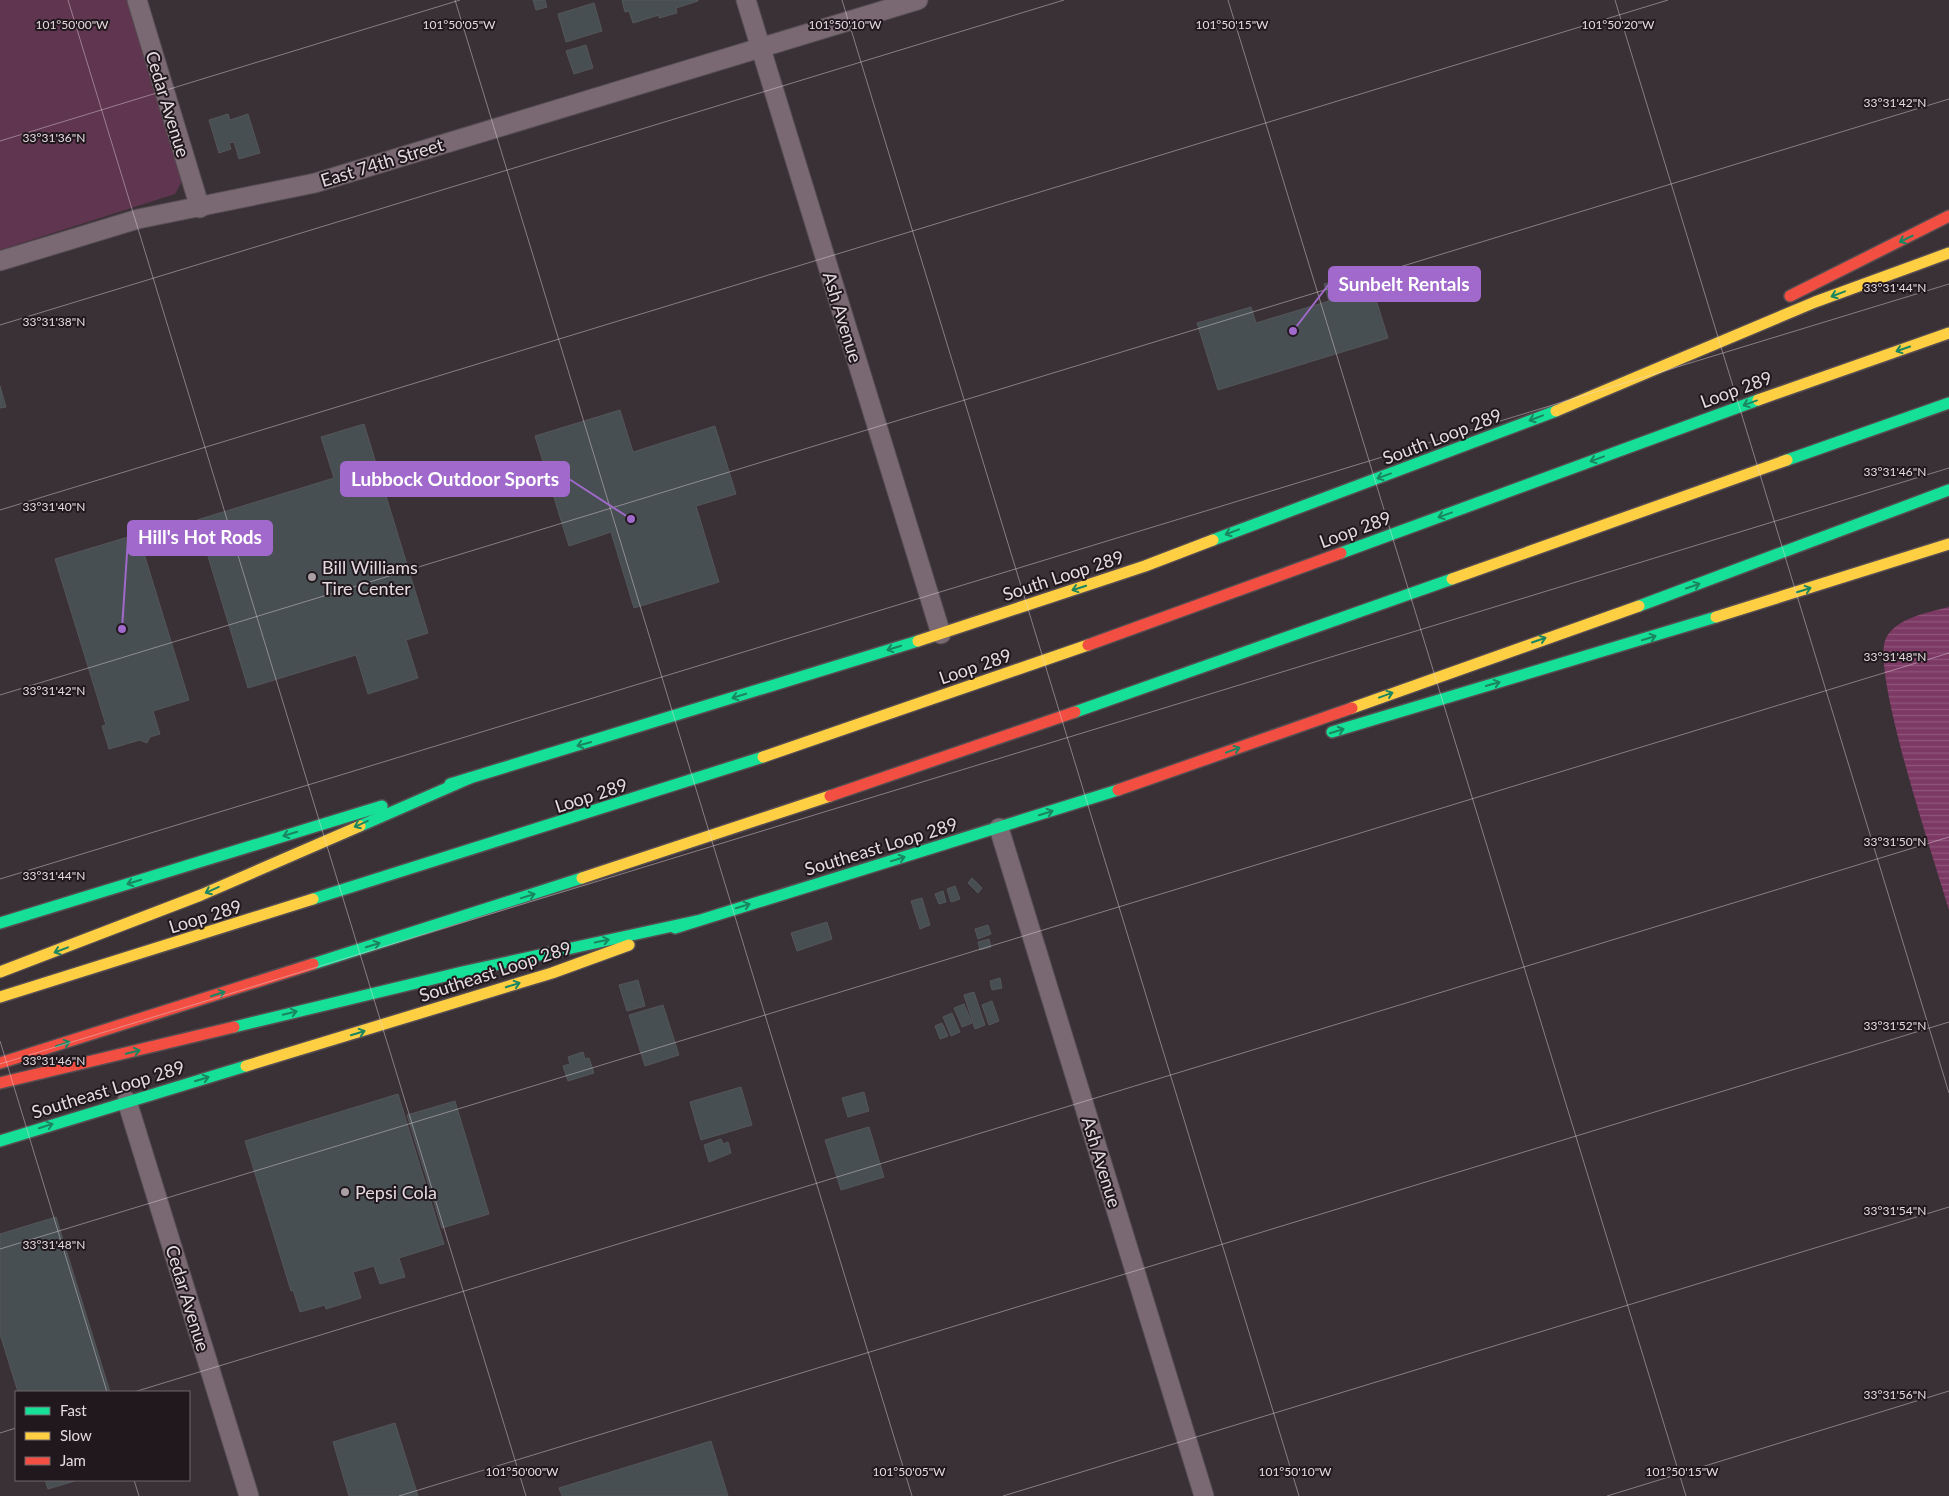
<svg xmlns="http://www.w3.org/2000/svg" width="1949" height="1496" font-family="Lato,sans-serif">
<defs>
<pattern id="water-rules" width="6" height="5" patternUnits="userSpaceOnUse" patternTransform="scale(1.25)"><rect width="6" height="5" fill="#7c3964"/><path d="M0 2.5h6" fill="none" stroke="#8e557a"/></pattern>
</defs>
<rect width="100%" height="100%" fill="#3a3136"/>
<path fill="#5f354f" d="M0,0H129L182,181L175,194L0,250Z"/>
<path fill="url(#water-rules)" d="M1949,607V910C1936,865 1870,671 1886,638C1896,618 1929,612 1949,607Z"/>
<g fill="#474f53" stroke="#545659">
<path d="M533,0H545L547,7L536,10Z"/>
<path d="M622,0H698V1L676,8L677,13L659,18V15L633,23L629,11L625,12Z"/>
<path d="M594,3L602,31L566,42L558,14Z"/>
<path d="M586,45L593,68L574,74L566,51Z"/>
<path d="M228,114L230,120L248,114L260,153L239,159L234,142L229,143L231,149L219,153L209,120Z"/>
<path d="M1367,271L1388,338L1218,390L1197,323L1251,307L1256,323L1329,301L1324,284Z"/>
<path d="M0,386L6,407L0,408Z"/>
<path d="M620,410L633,452L715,426L736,494L696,506L719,582L634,608L611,532L569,546L535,436Z"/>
<path d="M364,424L428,633L406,640L418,678L368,694L356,655L248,688L197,520L334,478L321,437Z"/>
<path d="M138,534L189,700L153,711L160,734L150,737L147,743L140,740L109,749L102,726L106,725L55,559Z"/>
<path d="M972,878L982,888L978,893L968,883Z"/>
<path d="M955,886L960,899L951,902L947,889Z"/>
<path d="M943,891L946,902L939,904L935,894Z"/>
<path d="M922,898L930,925L920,929L911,901Z"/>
<path d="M827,922L832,939L797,951L791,933Z"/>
<path d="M988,925L991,934L978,939L975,929Z"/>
<path d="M989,939L991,947L980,950L978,942Z"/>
<path d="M1000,978L1002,988L992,990L990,981Z"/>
<path d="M638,980L645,1006L627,1011L619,985Z"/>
<path d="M974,992L985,1025L975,1029L964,995Z"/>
<path d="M992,1001L999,1021L989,1025L982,1005Z"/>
<path d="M964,1004L972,1023L962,1027L954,1008Z"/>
<path d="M663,1005L679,1055L645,1066L629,1015Z"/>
<path d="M952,1013L960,1032L951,1036L943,1017Z"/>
<path d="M942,1023L948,1036L940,1039L935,1026Z"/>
<path d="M583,1052L585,1059L589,1058L594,1073L568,1081L563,1066L570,1064L568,1057Z"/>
<path d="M741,1087L752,1125L701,1140L690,1102Z"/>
<path d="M864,1092L869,1111L848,1117L842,1098Z"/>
<path d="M398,1094L444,1244L399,1258L405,1277L380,1284L374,1266L353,1272L361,1298L326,1309L325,1305L300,1312L293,1290L291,1291L245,1141Z"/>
<path d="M455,1101L489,1214L442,1228L407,1115Z"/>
<path d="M869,1127L884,1177L841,1190L825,1140Z"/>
<path d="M721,1139L723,1144L728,1142L731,1153L709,1162L704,1145Z"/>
<path d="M56,1217L110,1392H18L0,1334V1234Z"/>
<path d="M395,1423L418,1496H349L333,1442Z"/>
<path d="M711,1441L728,1496H562L559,1488Z"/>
<path d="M45,1480H78L48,1489Z"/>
</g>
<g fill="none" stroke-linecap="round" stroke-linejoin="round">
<g stroke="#554d51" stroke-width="21">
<g id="street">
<path d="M137,0L200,208"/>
<path d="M746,0L941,634"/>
<path d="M0,261L138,219L315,183L918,0"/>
<path d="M999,828L1204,1496"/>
<path d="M127,1101L249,1496"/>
</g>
</g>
<g stroke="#554d51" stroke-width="14">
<g id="fast">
<path d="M1787,460L1949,403"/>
<path d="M1213,540L1556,411"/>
<path d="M1341,553L1758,400"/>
<path d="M1639,606L1949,490"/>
<path d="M1075,712L1452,579"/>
<path d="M1332,732L1716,617"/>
<path d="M450,784L918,641"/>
<path d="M360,826L470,778"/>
<path d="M313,899L763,757"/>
<path d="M0,923L382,806"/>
<path d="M675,928L1118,790"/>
<path d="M313,964L582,878"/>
<path d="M234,1027L462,972L696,921"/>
<path d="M0,1141L246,1066"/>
</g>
</g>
<g stroke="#554d51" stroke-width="14">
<g id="slow">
<path d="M1758,400L1949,333"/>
<path d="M1556,411L1815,302L1949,253"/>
<path d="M1452,579L1787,460"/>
<path d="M1716,617L1949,544"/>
<path d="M918,641L1145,566L1213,540"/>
<path d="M1352,708L1639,606"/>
<path d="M763,757L1088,645"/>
<path d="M582,878L830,796"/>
<path d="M0,972L201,895L360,826"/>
<path d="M0,997L313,899"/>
<path d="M246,1066L552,973L629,945"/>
</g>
</g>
<g stroke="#554d51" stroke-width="14">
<g id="jam">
<path d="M1790,296L1949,216"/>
<path d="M1088,645L1341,553"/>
<path d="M1118,790L1352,708"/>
<path d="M830,796L1075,712"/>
<path d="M0,1063L313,964"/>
<path d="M0,1083L234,1027"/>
</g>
</g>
<use href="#street" stroke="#7a6973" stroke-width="19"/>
<use href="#fast" stroke="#16e098" stroke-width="11"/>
<use href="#slow" stroke="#ffcf43" stroke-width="11"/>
<use href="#jam" stroke="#f24e42" stroke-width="11"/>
</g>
<defs><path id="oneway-shaft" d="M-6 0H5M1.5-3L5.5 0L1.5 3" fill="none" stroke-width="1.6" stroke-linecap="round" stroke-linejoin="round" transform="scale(1.25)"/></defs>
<g stroke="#1a8661">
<use href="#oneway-shaft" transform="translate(1906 239) rotate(154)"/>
<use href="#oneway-shaft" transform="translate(1838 294) rotate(159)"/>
<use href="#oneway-shaft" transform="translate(1903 349) rotate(161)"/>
<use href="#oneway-shaft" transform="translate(1750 403) rotate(160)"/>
<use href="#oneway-shaft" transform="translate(1536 418) rotate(159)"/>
<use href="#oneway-shaft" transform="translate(1597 459) rotate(160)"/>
<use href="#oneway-shaft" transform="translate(1384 476) rotate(160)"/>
<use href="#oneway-shaft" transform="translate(1445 515) rotate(160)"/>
<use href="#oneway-shaft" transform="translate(1232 532) rotate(159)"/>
<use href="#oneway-shaft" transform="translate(1693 586) rotate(-19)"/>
<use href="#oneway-shaft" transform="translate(1079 588) rotate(162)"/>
<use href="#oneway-shaft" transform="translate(1804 590) rotate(-17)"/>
<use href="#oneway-shaft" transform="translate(1649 638) rotate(-17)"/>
<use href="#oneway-shaft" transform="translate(1539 640) rotate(-19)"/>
<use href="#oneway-shaft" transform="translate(894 648) rotate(163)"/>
<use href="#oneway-shaft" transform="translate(1493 684) rotate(-16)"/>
<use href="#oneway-shaft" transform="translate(1386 695) rotate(-20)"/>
<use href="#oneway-shaft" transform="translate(739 696) rotate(163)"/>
<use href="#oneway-shaft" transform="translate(1337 731) rotate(-17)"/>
<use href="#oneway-shaft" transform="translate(584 744) rotate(164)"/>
<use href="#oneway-shaft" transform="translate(1233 750) rotate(-20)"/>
<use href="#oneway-shaft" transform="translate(1046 813) rotate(-17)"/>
<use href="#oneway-shaft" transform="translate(361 824) rotate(156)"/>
<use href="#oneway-shaft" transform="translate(290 834) rotate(163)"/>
<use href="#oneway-shaft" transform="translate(898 859) rotate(-17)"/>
<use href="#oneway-shaft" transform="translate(134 882) rotate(163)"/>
<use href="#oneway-shaft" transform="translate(212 890) rotate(156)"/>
<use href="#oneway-shaft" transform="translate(528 896) rotate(-17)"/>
<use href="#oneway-shaft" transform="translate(743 906) rotate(-17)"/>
<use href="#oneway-shaft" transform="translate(602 941) rotate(-12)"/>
<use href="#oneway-shaft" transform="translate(373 945) rotate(-17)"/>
<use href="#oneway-shaft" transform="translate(61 950) rotate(159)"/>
<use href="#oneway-shaft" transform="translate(513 985) rotate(-17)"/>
<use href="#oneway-shaft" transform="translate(218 994) rotate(-18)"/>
<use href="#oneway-shaft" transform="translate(290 1013) rotate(-14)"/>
<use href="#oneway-shaft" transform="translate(358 1033) rotate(-17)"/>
<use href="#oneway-shaft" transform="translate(63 1044) rotate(-17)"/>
<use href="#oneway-shaft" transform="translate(133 1052) rotate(-14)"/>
<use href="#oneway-shaft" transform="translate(202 1079) rotate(-17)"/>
<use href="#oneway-shaft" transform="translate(46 1126) rotate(-18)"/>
</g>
<path fill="none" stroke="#e5dae0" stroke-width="1" stroke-opacity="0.45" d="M68,0L526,1496M455,0L912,1496M842,0L1299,1496M1228,0L1686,1496M1615,0L1949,1093M0,141L460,0M0,325L1064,0M0,510L1668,0M0,695L1949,99M0,879L1949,284M0,1041L107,1392M0,1064L1949,468M0,1249L1949,653M134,1392L1949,837M0,1433L16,1428M134,1480L139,1496M399,1496L1949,1022M1003,1496L1949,1207M1607,1496L1949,1391"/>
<g fill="#a99fa4" stroke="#20181d" stroke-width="2">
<circle cx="312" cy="577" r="5"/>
<circle cx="345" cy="1192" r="5"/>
</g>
<g text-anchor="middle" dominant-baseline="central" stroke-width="4" stroke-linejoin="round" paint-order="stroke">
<g font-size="18" fill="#e5dae0" stroke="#20181d">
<text transform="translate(168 104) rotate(73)">Cedar Avenue</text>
<text transform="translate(382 162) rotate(-17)">East 74th Street</text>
<text transform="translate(843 317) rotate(73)">Ash Avenue</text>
<text transform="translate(1736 389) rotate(-20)">Loop 289</text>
<text transform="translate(1442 436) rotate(-21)">South Loop 289</text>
<text transform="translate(1355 529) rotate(-20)">Loop 289</text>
<text transform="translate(1063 575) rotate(-18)">South Loop 289</text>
<text transform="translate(975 666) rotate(-19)">Loop 289</text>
<text transform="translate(591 795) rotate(-18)">Loop 289</text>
<text transform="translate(881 846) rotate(-17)">Southeast Loop 289</text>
<text transform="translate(205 916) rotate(-17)">Loop 289</text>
<text transform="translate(495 971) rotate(-18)">Southeast Loop 289</text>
<text transform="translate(108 1089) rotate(-17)">Southeast Loop 289</text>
<text transform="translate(1102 1162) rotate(73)">Ash Avenue</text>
<text transform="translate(188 1298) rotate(73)">Cedar Avenue</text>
</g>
<g font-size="18" fill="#e5dae0" stroke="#20181d" text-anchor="start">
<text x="322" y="567">Bill Williams<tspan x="322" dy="21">Tire Center</tspan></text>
<text x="355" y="1192">Pepsi Cola</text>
</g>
</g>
<g font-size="12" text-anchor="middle" fill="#e5dae0" stroke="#20181d" stroke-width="4" stroke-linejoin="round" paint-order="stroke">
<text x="72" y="29">101°50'00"W</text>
<text x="459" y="29">101°50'05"W</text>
<text x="845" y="29">101°50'10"W</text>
<text x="1232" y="29">101°50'15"W</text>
<text x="1618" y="29">101°50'20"W</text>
<text x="1895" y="107">33°31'42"N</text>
<text x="54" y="142">33°31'36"N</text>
<text x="1895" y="292">33°31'44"N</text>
<text x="54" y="326">33°31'38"N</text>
<text x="1895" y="476">33°31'46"N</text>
<text x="54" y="511">33°31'40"N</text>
<text x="1895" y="661">33°31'48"N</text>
<text x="54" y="695">33°31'42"N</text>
<text x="1895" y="846">33°31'50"N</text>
<text x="54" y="880">33°31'44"N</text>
<text x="1895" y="1030">33°31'52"N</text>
<text x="54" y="1065">33°31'46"N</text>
<text x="1895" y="1215">33°31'54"N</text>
<text x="54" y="1249">33°31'48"N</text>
<text x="1895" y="1399">33°31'56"N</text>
<text x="522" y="1476">101°50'00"W</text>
<text x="909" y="1476">101°50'05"W</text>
<text x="1295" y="1476">101°50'10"W</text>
<text x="1682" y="1476">101°50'15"W</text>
</g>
<path fill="none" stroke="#a069cb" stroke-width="2" d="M1293 331L1329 284M631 519L569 479M122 629L128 538"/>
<g fill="#a069cb" stroke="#20181d" stroke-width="2">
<circle cx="1293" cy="331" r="5"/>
<circle cx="631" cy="519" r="5"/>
<circle cx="122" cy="629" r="5"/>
</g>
<g fill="#a069cb" stroke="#a069cb" stroke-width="2">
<rect x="1329" y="267" width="151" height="34" rx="5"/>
<rect x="341" y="462" width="228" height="34" rx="5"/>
<rect x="128" y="521" width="144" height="34" rx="5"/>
</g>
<g font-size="19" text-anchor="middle" font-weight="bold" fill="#fff">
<text x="1404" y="291">Sunbelt Rentals</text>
<text x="455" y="486">Lubbock Outdoor Sports</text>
<text x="200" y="544">Hill's Hot Rods</text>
</g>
<rect x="15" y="1391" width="175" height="90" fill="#20181d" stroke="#6f666b"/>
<rect x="25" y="1407" width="25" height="8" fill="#16e098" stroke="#6f666b"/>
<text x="60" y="1416" font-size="15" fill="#e5dae0">Fast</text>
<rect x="25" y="1432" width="25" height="8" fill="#ffcf43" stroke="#6f666b"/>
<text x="60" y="1441" font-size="15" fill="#e5dae0">Slow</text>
<rect x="25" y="1457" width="25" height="8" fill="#f24e42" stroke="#6f666b"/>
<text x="60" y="1466" font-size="15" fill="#e5dae0">Jam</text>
</svg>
